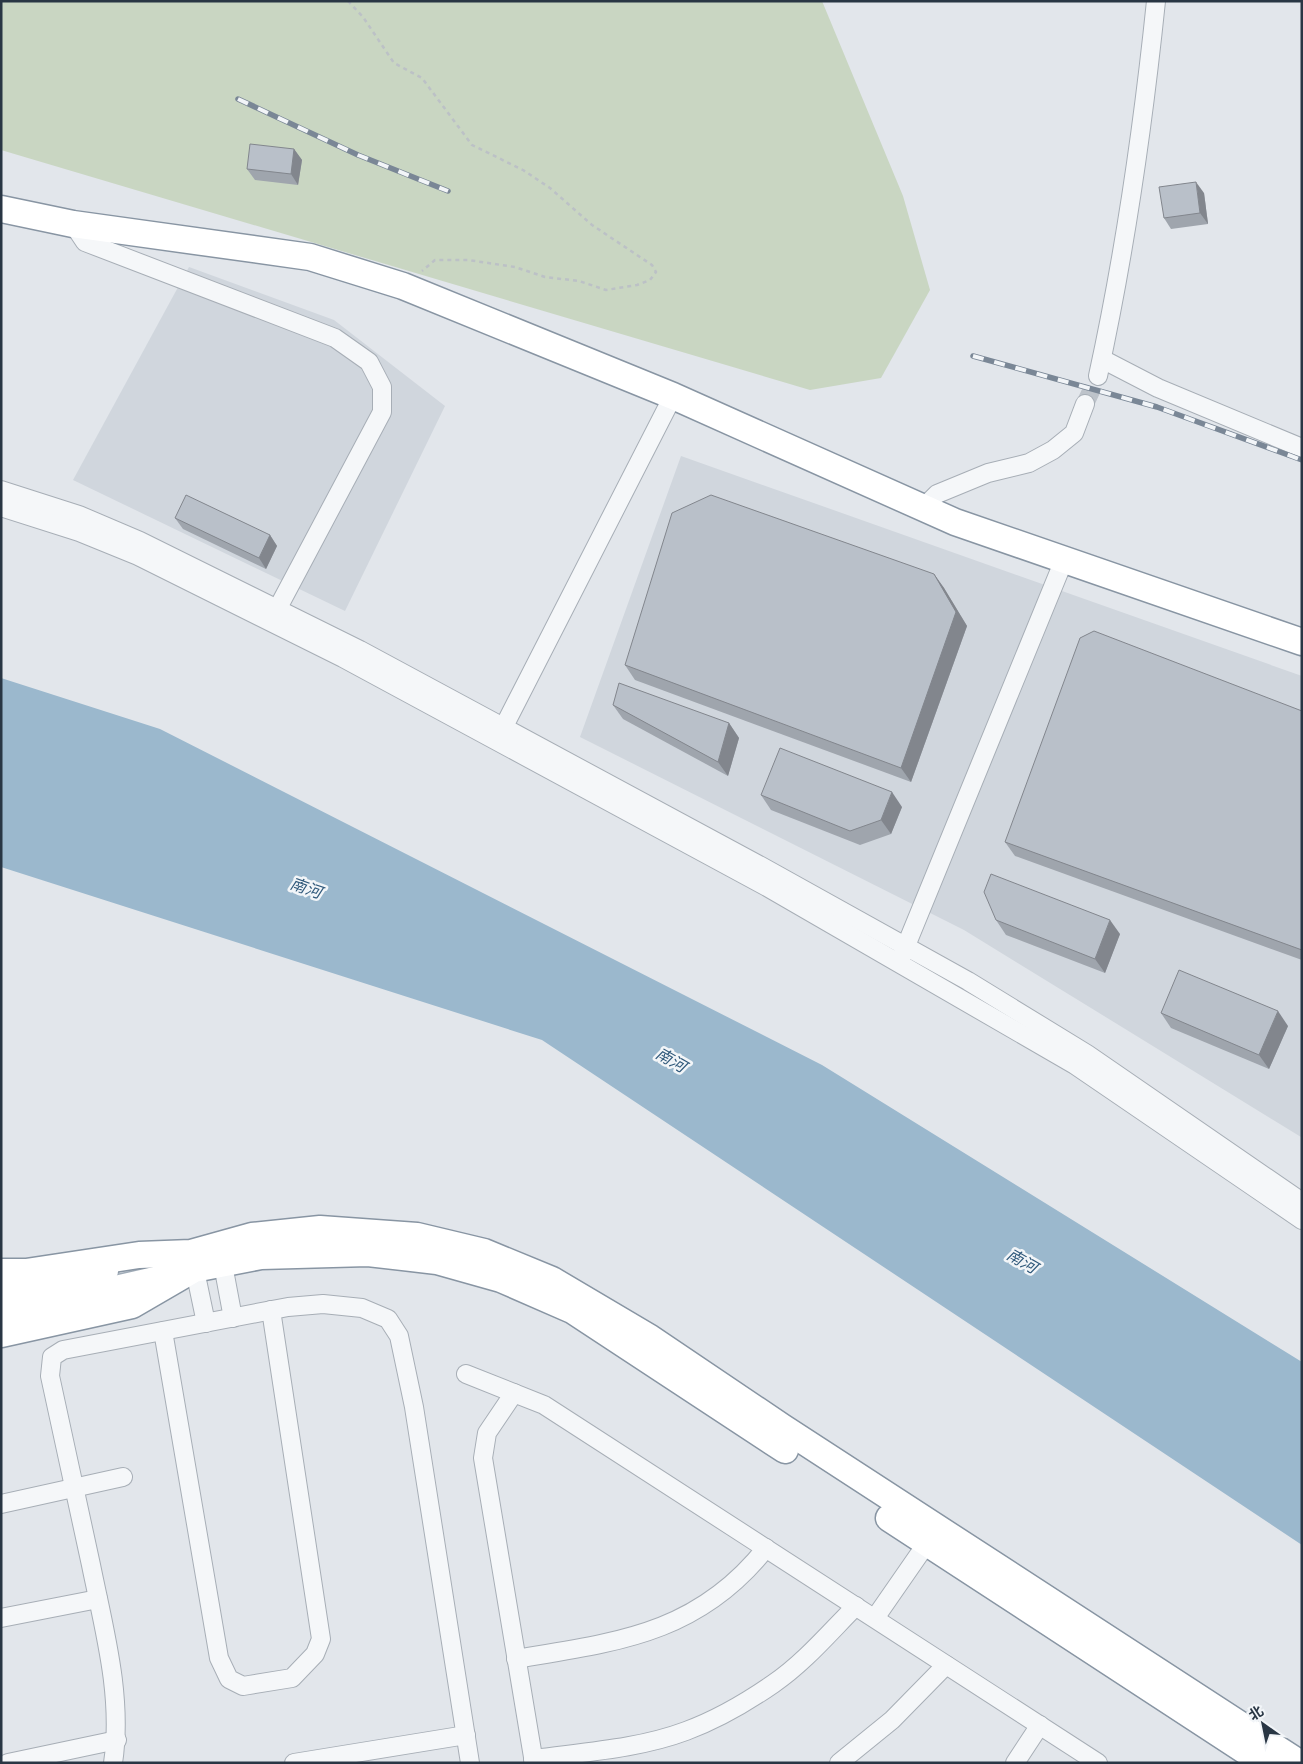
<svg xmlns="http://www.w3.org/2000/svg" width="1303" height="1764" font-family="Rubik,'Noto Sans SC',sans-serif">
<rect width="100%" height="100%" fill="#e2e6eb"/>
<g fill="#d0d6dd">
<path d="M189,267L334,320L445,406L345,611L73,480Z"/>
<path d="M681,456L1302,676L1301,1137L964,930L580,737Z"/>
</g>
<path fill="#c9d6c2" d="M1,1H822L903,196L930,290L881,378L810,390L1,150Z"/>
<path fill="#9bb8cd" d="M1,678L160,729L822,1065L1302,1362V1545L542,1040L1,867Z"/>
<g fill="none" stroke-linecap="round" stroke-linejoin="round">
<path stroke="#bdc3ca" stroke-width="18" stroke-dasharray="18 9" stroke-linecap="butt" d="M1085,404L1098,376"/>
<g stroke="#a7aeb6" stroke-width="20">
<g id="minor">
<path d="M73,224L85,242L335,338L369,362L382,387V412L272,619"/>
<path d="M1102,359L1158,388L1302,448"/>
<path d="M1098,376C1125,252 1143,127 1156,1"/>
<path d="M1,490L79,515L140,541L360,650L761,866L968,981L1087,1054L1302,1202"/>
<path d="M1,507L79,532L138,556L343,658L767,887L1075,1065L1302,1220"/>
<path d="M923,508L937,494L988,473L1029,463L1053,450L1074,433L1085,404"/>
<path d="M498,738L673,396"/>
<path d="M901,958L1064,560"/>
<path d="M221,1254L233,1318"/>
<path d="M193,1261L206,1323"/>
<path d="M163,1331L219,1658L229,1679L243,1686L292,1678L315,1654L321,1639L271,1310"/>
<path d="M466,1374L544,1405L1098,1763"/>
<path d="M514,1393L487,1433L483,1458L534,1763"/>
<path d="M1,1504L123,1477"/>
<path d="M1,1618L98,1599"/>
<path d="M875,1618L927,1543"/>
<path d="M516,1659C617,1642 698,1634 766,1548"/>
<path d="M533,1759C584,1752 638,1749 686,1731C716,1720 747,1702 773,1684C804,1663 830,1632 856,1606"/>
<path d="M8,1763L117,1740"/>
<path d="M113,1763C123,1697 104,1629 91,1565C77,1502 64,1439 50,1376L52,1357L63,1350L288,1307L323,1304L362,1308L388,1319L399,1336L414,1407L470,1763"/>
<path d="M294,1763L466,1735"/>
<path d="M839,1763L892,1720L946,1665"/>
<path d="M1015,1763L1040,1725"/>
</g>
</g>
<g stroke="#a0acb8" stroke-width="25">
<g id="major">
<path d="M1,1294L107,1271"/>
<path d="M1,1313L181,1272"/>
</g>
</g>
<g stroke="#8895a3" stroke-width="29">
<g id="highway">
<path d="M1,209L73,224L310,257L403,286L673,396L955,522L1302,642"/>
<path d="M1,1272H26L139,1255L191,1253L252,1236L320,1229L417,1236L484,1252L552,1280L650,1338L782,1427L1299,1763"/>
<path d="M1,1334L132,1305L194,1269L261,1256L368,1253L437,1261L501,1279L572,1310L785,1450"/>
<path d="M889,1518L1264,1763"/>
</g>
</g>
<path stroke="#bcc1c6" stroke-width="2.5" stroke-dasharray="4 4" stroke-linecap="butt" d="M348,1L363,17L394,63L422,78L472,145L523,170L550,188L592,225L652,265L656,272L650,280L637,285L606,290L579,281L545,277L515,267L468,260H435L422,271"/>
<use href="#minor" stroke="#f5f7f9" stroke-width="18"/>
<use href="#major" stroke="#fff" stroke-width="22"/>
<use href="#highway" stroke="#fff" stroke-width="26"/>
<g stroke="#7a8796" stroke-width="5.5">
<g id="rail">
<path d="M238,99L358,155L448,191"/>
<path d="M973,356L1157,407L1302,460"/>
</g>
</g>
<use href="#rail" stroke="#f2f5f8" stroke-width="4" stroke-dasharray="11" stroke-linecap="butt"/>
</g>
<g fill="#9fa5ad">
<path d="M294,149L302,160L298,185L255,180L247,169Z"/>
<path d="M1204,193L1208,224L1171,229L1164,218Z"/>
<path d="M175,518L270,535L277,546L266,569L183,529Z"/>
<path d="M934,574L944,588L967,626L911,782L635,680L625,665Z"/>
<path d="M613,705L729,723L739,738L728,776L623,719Z"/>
<path d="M1302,711V960L1015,856L1005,842Z"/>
<path d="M761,795L902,807L891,834L860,845L771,810Z"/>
<path d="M996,920L1120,934L1105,973L1006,935Z"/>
<path d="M1161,1013L1288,1026L1269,1069L1171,1028Z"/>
</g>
<g fill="#82868d">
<path d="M294,149L302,160L298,185L291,174Z"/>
<path d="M1196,182L1204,193L1208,224L1200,213Z"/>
<path d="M270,535L277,546L266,569L259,558Z"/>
<path d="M934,574L944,588L967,626L911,782L901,768Z"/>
<path d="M729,723L739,738L728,776L718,762Z"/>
<path d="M892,792L902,807L891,834L881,820Z"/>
<path d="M1110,920L1120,934L1105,973L1095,959Z"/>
<path d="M1278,1011L1288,1026L1269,1069L1259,1055Z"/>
</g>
<g fill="#b9c0c9" stroke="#82868d">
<path d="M250,144L294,149L291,174L247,169Z"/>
<path d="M1196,182L1200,213L1164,218L1159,187Z"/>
<path d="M186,495L270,535L259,558L175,518Z"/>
<path d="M711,495L934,574L956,612L901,768L625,665L672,513Z"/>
<path d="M1094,631L1302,711V950L1005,842L1080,638Z"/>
<path d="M619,683L729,723L718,762L613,705Z"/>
<path d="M780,748L892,792L881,820L850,831L761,795Z"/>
<path d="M991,874L1110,920L1095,959L996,920L984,892Z"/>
<path d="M1179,970L1278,1011L1259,1055L1161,1013Z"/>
</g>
<g text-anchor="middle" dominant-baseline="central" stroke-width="5" stroke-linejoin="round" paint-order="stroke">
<g font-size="16" font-style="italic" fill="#30597b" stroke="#f2f5f8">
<text transform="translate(306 888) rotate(19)">南河</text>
<text transform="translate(671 1060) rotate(30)">南河</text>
<text transform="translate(1022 1261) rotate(30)">南河</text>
</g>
</g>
<rect width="1303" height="1764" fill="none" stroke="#293644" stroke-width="5"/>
<g transform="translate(1263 1724) rotate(327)" stroke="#f2f5f8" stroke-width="4" paint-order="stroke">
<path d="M0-4L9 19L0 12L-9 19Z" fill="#293644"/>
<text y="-8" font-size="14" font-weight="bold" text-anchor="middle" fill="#293644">北</text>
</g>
</svg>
